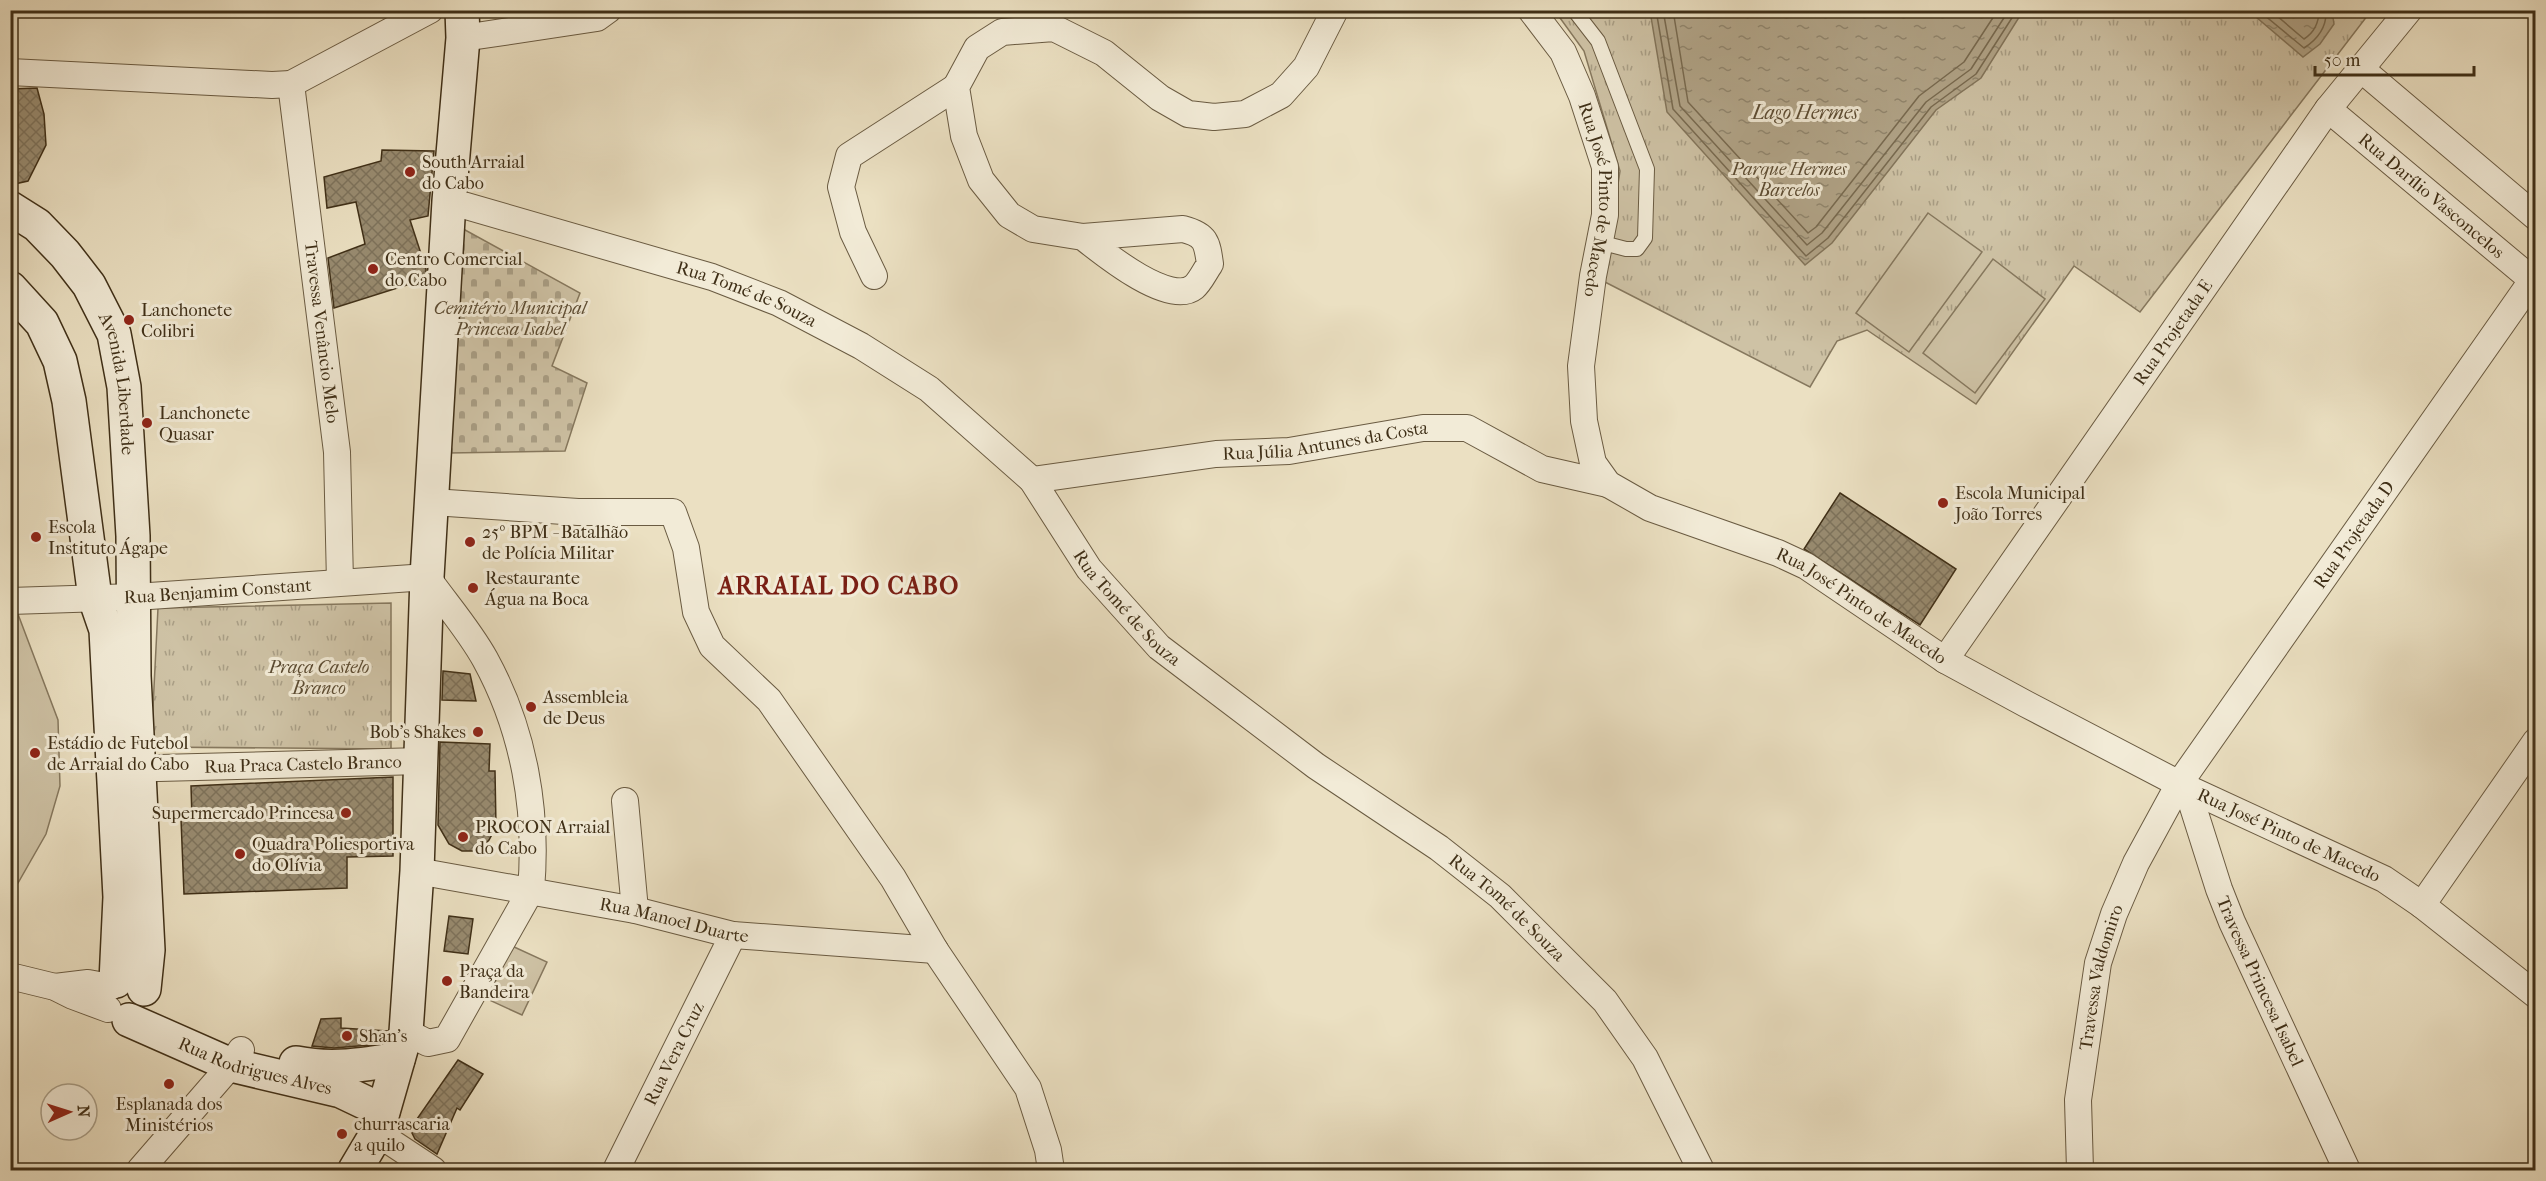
<svg xmlns="http://www.w3.org/2000/svg" width="2546" height="1181" font-family="'IM FELL French Canon',serif">
<defs>
<pattern id="cemetery-stones" width="16" height="16" patternUnits="userSpaceOnUse" patternTransform="scale(1.5)"><rect width="16" height="16" fill="#cec2a5"/><path d="M2 7V4a2 2 0 0 1 4 0v3zM10 15v-3a2 2 0 0 1 4 0v3z" fill="#a99e85"/></pattern>
<pattern id="park-tufts" width="24" height="20" patternUnits="userSpaceOnUse" patternTransform="scale(1.5)"><rect width="24" height="20" fill="#cec2a5"/><path d="M3 7l-1-3M5 7V3M7 7l1-3M15 17l-1-3M17 17v-4M19 17l1-3" fill="none" stroke="#a99e85"/></pattern>
<pattern id="water-ripples" width="26" height="14" patternUnits="userSpaceOnUse" patternTransform="scale(1.5)"><rect width="26" height="14" fill="#b1a488"/><path d="M2 4q2-2 4 0t4 0M15 11q2-2 4 0t4 0" fill="none" stroke="#91866e"/></pattern>
<pattern id="building-cross-hatch" width="8" height="8" patternUnits="userSpaceOnUse" patternTransform="scale(1.5)"><rect width="8" height="8" fill="#988b70"/><path d="M0 0l8 8M0 8l8-8" fill="none" stroke="#7d725b"/></pattern>
</defs>
<rect width="100%" height="100%" fill="#ebe0c2"/>
<filter id="stains"><feTurbulence type="fractalNoise" baseFrequency=".00333" numOctaves="4"/><feColorMatrix values="0 0 0 0 .2 0 0 0 0 .09 0 0 0 0 .02 0 0 0 .5 -.17"/></filter>
<radialGradient id="worn" r=".72"><stop offset=".6" stop-color="#630" stop-opacity="0"/><stop offset="1" stop-color="#630" stop-opacity=".3"/></radialGradient>
<path fill="url(#cemetery-stones)" stroke="#86785e" stroke-width="1.5" d="M456,225L580,293L552,366L587,383L565,451L449,453Z"/>
<g fill="url(#park-tufts)" stroke="#86785e" stroke-width="1.5">
<path d="M1555,11H2371L2140,312L2074,266L1976,404L1867,330L1837,341L1810,387L1603,281L1620,171L1584,51Z"/>
<path d="M391,603V749L151,747L158,608Z"/>
</g>
<g fill="#cec2a5" stroke="#86785e" stroke-width="1.5">
<path d="M1928,213L1982,252L1909,352L1856,313Z"/>
<path d="M1993,259L2045,299L1975,393L1923,353Z"/>
<path d="M10,593L58,720L60,786L46,834L18,883H11Z"/>
<path d="M512,946L547,962L522,1015L487,999Z"/>
</g>
<g fill="url(#water-ripples)" stroke="#83755b" stroke-width="1.5">
<path d="M1650,11V10L2023,11L1981,78L1936,110L1832,243L1805,265L1667,112Z"/>
<path d="M2249,11H2332L2334,24L2320,44L2303,57Z"/>
</g>
<g fill="none" stroke-linecap="round" stroke-linejoin="round">
<g stroke="#786a50" stroke-width="1.5">
<path d="M1656,10L1673,109L1806,256L1828,238L1931,107L1976,74L2017,10"/>
<path d="M1663,10L1680,106L1807,245L1822,233L1926,102L1971,69L2009,10"/>
<path d="M1673,10L1688,102L1808,233L1816,227L1919,96L1964,62L1998,10"/>
<path d="M2258,10L2304,48C2318,39 2327,27 2326,10"/>
<path d="M2270,10L2304,39C2315,32 2319,23 2319,10"/>
</g>
</g>
<g fill="url(#building-cross-hatch)" stroke="#3f2f17" stroke-width="1.5">
<path d="M37,88L44,114L46,145L28,181L10,185V89Z"/>
<path d="M382,150L434,151L428,216L410,220L426,269V279L334,308L328,258L365,244L356,202L327,208L324,177L381,161Z"/>
<path d="M1840,493L1956,569L1920,625L1804,549Z"/>
<path d="M443,671L470,674L476,701L442,700Z"/>
<path d="M440,742L490,744L489,771H495L496,827L489,840L478,851H462L449,844L438,825Z"/>
<path d="M393,777V856L347,857V888L184,894L181,819H192L191,786Z"/>
<path d="M449,916L473,919L468,954L444,951Z"/>
<path d="M341,1018V1028L387,1031L385,1037L376,1044L370,1045L334,1048L312,1046L321,1019Z"/>
<path d="M458,1060L483,1074L460,1110L457,1108L437,1154L415,1139L410,1129Z"/>
</g>
<g fill="none" stroke-linecap="round" stroke-linejoin="round">
<g stroke="#6a5b42" stroke-width="16">
<path id="service" d="M1574,10L1598,41L1647,169L1645,238L1637,249H1626L1599,242"/>
</g>
<g stroke="#6a5b42" stroke-width="28">
<g id="minor">
<path id="s1" d="M1531,10L1563,52L1582,96L1605,167V215L1593,276L1581,366L1584,421L1593,463L1608,484L1650,508L1778,553L1806,566L1945,660L2026,704L2187,788L2384,879L2422,905L2536,995"/>
<path d="M463,38L597,18L608,10"/>
<path d="M2361,69L2536,217"/>
<path d="M10,72L272,85L291,84L430,10"/>
<path id="s2" d="M291,84L337,452L340,582"/>
<path id="s3" d="M2328,109L2536,283"/>
<path id="s4" d="M449,201L712,277L779,303L861,346L929,389L1032,480L1089,569L1159,647L1316,766L1439,848L1500,896L1605,1001L1645,1058L1701,1170"/>
<path d="M1083,237C1102,252 1169,307 1194,287C1200,282 1205,271 1210,264C1207,242 1206,235 1183,229L1083,237L1033,229L1009,215L981,180L964,136L956,87L977,48L1002,32L1054,28L1104,53L1160,98L1188,114L1214,117L1245,114L1281,95L1306,67L1335,10"/>
<path d="M874,276L853,232L841,187L849,156L956,87"/>
<path id="s5" d="M1032,480L1216,454L1289,451L1423,428H1467L1542,469L1608,484"/>
<path d="M433,502L578,512H673L686,548L696,612L712,646L769,700L893,878L935,950L1028,1088L1048,1150L1051,1170"/>
<path id="s6" d="M10,601L135,597L427,577C446,604 469,630 485,659C524,730 538,810 531,890L447,1039L428,1043L406,1032"/>
<path id="s7" d="M1945,660L2328,109L2409,10"/>
<path id="s8" d="M120,769L421,761"/>
<path id="s9" d="M2187,788L2219,889L2232,922L2347,1170"/>
<path d="M625,801L635,910"/>
<path id="s10" d="M417,871L635,910L733,935L935,950"/>
<path d="M2422,905L2536,741"/>
<path d="M10,976L55,987L73,996L108,1009"/>
<path d="M55,987L88,983L110,987"/>
<path d="M377,1133L433,1170"/>
<path d="M140,1170L231,1065L241,1050"/>
<path id="s11" d="M616,1170L733,935"/>
<path id="s12" d="M2080,1170L2078,1100L2098,963L2114,914L2136,863L2179,784L2536,275"/>
</g>
</g>
<g stroke="#3f2f17" stroke-width="36">
<g id="secondary">
<path id="s13" d="M10,208L37,225L65,254L89,285L114,334L124,387L133,536L134,676L148,950L144,989"/>
<path d="M10,288L42,323L60,361L69,401L95,598L106,630L120,897L116,981"/>
<path id="s14" d="M129,1020L231,1065L341,1091L383,1111"/>
<path d="M296,1063C331,1070 363,1065 398,1059"/>
<path d="M355,1170L377,1133L406,1032L417,871L427,577L449,201L463,38L462,10"/>
</g>
</g>
<use href="#service" stroke="#f2ebd7" stroke-width="14"/>
<use href="#minor" stroke="#f2ebd7" stroke-width="26"/>
<use href="#secondary" stroke="#f2ebd7" stroke-width="33"/>
</g>
<g fill="#8f2418" stroke="#f2ebd7" stroke-width="2">
<circle cx="410" cy="172" r="6"/>
<circle cx="373" cy="269" r="6"/>
<circle cx="129" cy="320" r="6"/>
<circle cx="147" cy="423" r="6"/>
<circle cx="1943" cy="503" r="6"/>
<circle cx="36" cy="537" r="6"/>
<circle cx="470" cy="542" r="6"/>
<circle cx="473" cy="588" r="6"/>
<circle cx="531" cy="707" r="6"/>
<circle cx="478" cy="732" r="6"/>
<circle cx="35" cy="753" r="6"/>
<circle cx="346" cy="813" r="6"/>
<circle cx="463" cy="837" r="6"/>
<circle cx="240" cy="854" r="6"/>
<circle cx="447" cy="981" r="6"/>
<circle cx="347" cy="1036" r="6"/>
<circle cx="169" cy="1084" r="6"/>
<circle cx="342" cy="1134" r="6"/>
</g>
<g text-anchor="middle" dominant-baseline="central" stroke-width="6" stroke-linejoin="round" paint-order="stroke">
<g font-size="18" fill="#3f2f17" stroke="#f2ebd7" text-anchor="start">
<text x="422" y="162">South Arraial<tspan x="422" dy="21">do Cabo</tspan></text>
<text x="385" y="259">Centro Comercial<tspan x="385" dy="21">do Cabo</tspan></text>
<text x="141" y="310">Lanchonete<tspan x="141" dy="21">Colibri</tspan></text>
<text x="159" y="413">Lanchonete<tspan x="159" dy="21">Quasar</tspan></text>
<text x="1955" y="493">Escola Municipal<tspan x="1955" dy="21">João Torres</tspan></text>
<text x="48" y="527">Escola<tspan x="48" dy="21">Instituto Ágape</tspan></text>
<text x="482" y="532">25º BPM - Batalhão<tspan x="482" dy="21">de Polícia Militar</tspan></text>
<text x="485" y="578">Restaurante<tspan x="485" dy="21">Água na Boca</tspan></text>
<text x="543" y="697">Assembleia<tspan x="543" dy="21">de Deus</tspan></text>
<text x="466" y="732" text-anchor="end">Bob's Shakes</text>
<text x="47" y="743">Estádio de Futebol<tspan x="47" dy="21">de Arraial do Cabo</tspan></text>
<text x="334" y="813" text-anchor="end">Supermercado Princesa</text>
<text x="475" y="827">PROCON Arraial<tspan x="475" dy="21">do Cabo</tspan></text>
<text x="252" y="844">Quadra Poliesportiva<tspan x="252" dy="21">do Olívia</tspan></text>
<text x="459" y="971">Praça da<tspan x="459" dy="21">Bandeira</tspan></text>
<text x="359" y="1036">Shan's</text>
<text x="169" y="1104" text-anchor="middle">Esplanada dos<tspan x="169" dy="21">Ministérios</tspan></text>
<text x="354" y="1124">churrascaria<tspan x="354" dy="21">a quilo</tspan></text>
</g>
<g font-size="18" font-style="italic" fill="#5c4c33" stroke="#f2ebd7">
<text x="1789" y="169">Parque Hermes<tspan x="1789" dy="21">Barcelos</tspan></text>
<text x="510" y="308">Cemitério Municipal<tspan x="510" dy="21">Princesa Isabel</tspan></text>
<text x="319" y="667">Praça Castelo<tspan x="319" dy="21">Branco</tspan></text>
</g>
<g font-size="18" fill="#3f2f17" stroke="#f2ebd7">
<text stroke="none"><textPath href="#s3" startOffset="135">Rua Darílio Vasconcelos</textPath></text>
<text stroke="none"><textPath href="#s1" startOffset="207">Rua José Pinto de Macedo</textPath></text>
<text stroke="none"><textPath href="#s4" startOffset="312">Rua Tomé de Souza</textPath></text>
<text stroke="none"><textPath href="#s7" startOffset="399">Rua Projetada E</textPath></text>
<text stroke="none"><textPath href="#s2" startOffset="250">Travessa Venâncio Melo</textPath></text>
<text stroke="none"><textPath href="#s13" startOffset="216">Avenida Liberdade</textPath></text>
<text stroke="none"><textPath href="#s5" startOffset="296">Rua Júlia Antunes da Costa</textPath></text>
<text stroke="none"><textPath href="#s12" startOffset="710">Rua Projetada D</textPath></text>
<text stroke="none"><textPath href="#s6" startOffset="208">Rua Benjamim Constant</textPath></text>
<text stroke="none"><textPath href="#s4" startOffset="816">Rua Tomé de Souza</textPath></text>
<text stroke="none"><textPath href="#s1" startOffset="783">Rua José Pinto de Macedo</textPath></text>
<text stroke="none"><textPath href="#s8" startOffset="183">Rua Praca Castelo Branco</textPath></text>
<text stroke="none"><textPath href="#s1" startOffset="1269">Rua José Pinto de Macedo</textPath></text>
<text stroke="none"><textPath href="#s4" startOffset="1302">Rua Tomé de Souza</textPath></text>
<text stroke="none"><textPath href="#s10" startOffset="262">Rua Manoel Duarte</textPath></text>
<text stroke="none"><textPath href="#s12" startOffset="195">Travessa Valdomiro</textPath></text>
<text stroke="none"><textPath href="#s9" startOffset="207">Travessa Princesa Isabel</textPath></text>
<text stroke="none"><textPath href="#s11" startOffset="130">Rua Vera Cruz</textPath></text>
<text stroke="none"><textPath href="#s14" startOffset="135">Rua Rodrigues Alves</textPath></text>
</g>
<g font-size="20" font-style="italic" fill="#5c4c33" stroke="#f2ebd7">
<text x="1805" y="112">Lago Hermes</text>
</g>
<g font-size="24" font-weight="bold" letter-spacing="1.5" fill="#7a1f14" stroke="#f2ebd7">
<text x="839" y="586">ARRAIAL DO CABO</text>
</g>
</g>
<rect width="2546" height="1181" fill="none" stroke="#ebe0c2" stroke-width="36"/>
<rect x="12" y="12" width="2522" height="1157" fill="none" stroke="#3f2f17" stroke-width="3"/>
<rect x="18" y="18" width="2510" height="1145" fill="none" stroke="#3f2f17" stroke-width="1.5"/>
<g transform="translate(69 1112) rotate(87)"><circle r="28" fill="#f2ebd7" stroke="#aaa08a" stroke-width="1.5"/>
<path d="M0-4.5L10 22L0 15L-10 22Z" fill="#8f2418"/>
<text y="-9" font-size="16" font-weight="bold" text-anchor="middle" fill="#3f2f17">N</text>
</g>
<path d="M2315 66v9h159v-9" fill="none" stroke="#3f2f17" stroke-width="3"/>
<text x="2324" y="66" font-size="18" fill="#3f2f17" stroke="#f2ebd7" stroke-width="4.5" paint-order="stroke">50 m</text>
<rect width="100%" height="100%" filter="url(#stains)"/>
<rect width="100%" height="100%" fill="url(#worn)"/>
</svg>
